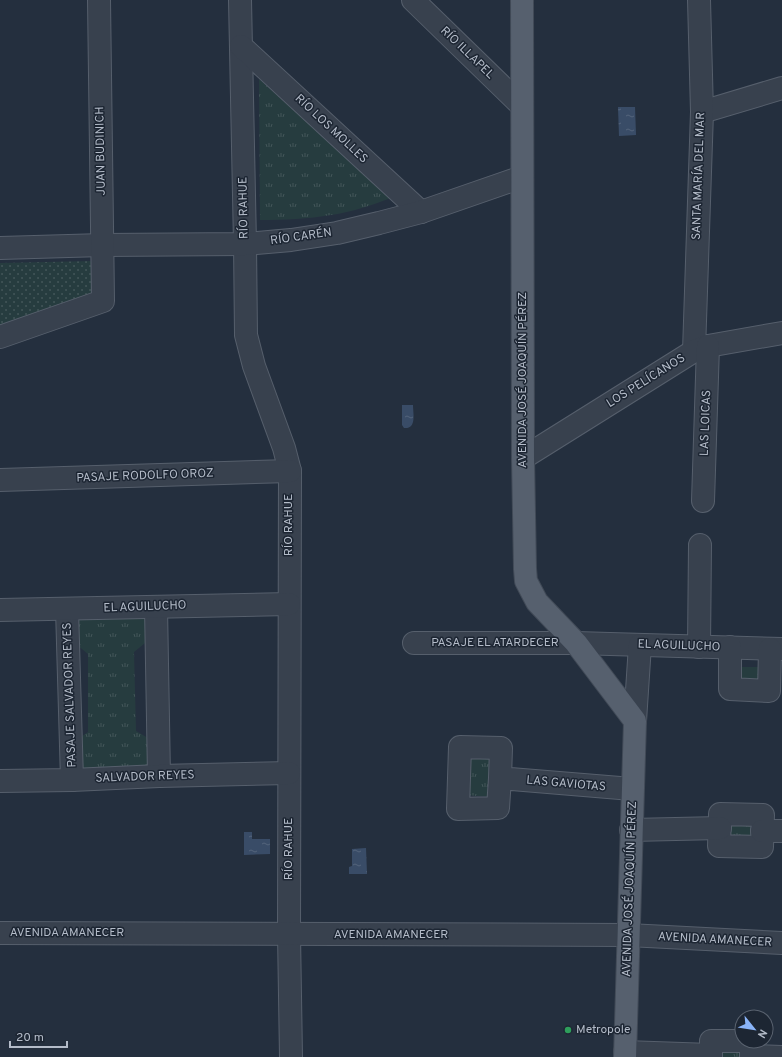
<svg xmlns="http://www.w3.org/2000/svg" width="782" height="1057" font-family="Overpass,sans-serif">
<defs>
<pattern id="grass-tufts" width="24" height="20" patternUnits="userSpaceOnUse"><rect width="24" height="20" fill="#263c3f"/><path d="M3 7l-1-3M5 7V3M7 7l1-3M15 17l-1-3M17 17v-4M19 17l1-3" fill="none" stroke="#435659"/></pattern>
<pattern id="park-dots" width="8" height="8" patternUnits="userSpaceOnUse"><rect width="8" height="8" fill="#263c3f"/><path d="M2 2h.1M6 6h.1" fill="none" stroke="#435659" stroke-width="1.8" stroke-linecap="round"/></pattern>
<pattern id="water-ripples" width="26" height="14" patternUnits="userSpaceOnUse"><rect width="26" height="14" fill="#394c67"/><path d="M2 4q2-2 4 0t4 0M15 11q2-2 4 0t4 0" fill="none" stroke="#53647b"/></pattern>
</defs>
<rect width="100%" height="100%" fill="#242f3e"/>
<g fill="url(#grass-tufts)">
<path d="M259,79L391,198C372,205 352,212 331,215C308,219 284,220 260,220Z"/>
<path d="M145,617V643L134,652L136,731L148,738L149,765L141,770L83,771L77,764L78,739L88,732V654L76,644L75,619Z"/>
<path d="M733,667H761L758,680H736Z"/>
<path d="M472,753L494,757L493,797L463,795Z"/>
<path d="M728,823L750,825L753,827V835L750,838L727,836Z"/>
<path d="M742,1046L745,1057H717V1048Z"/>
</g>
<path fill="url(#park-dots)" d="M94,261L93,294L0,325V263Z"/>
<g fill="url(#water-ripples)">
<path d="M618,107H635L636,135L619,136Z"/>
<path d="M402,405H413C413,414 417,429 404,428L402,425Z"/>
<path d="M244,832H252V839H270V854L244,855Z"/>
<path d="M366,848L367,874H349V867L352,866V849Z"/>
</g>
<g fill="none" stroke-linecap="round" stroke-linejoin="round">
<g stroke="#565f6c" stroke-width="24">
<g id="minor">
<path d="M240,0L245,244L246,335L254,366L284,448L290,471L289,934L291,1057"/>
<path d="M413,0L522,106"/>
<path d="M241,46L421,212"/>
<path d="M702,112L782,88"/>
<path d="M0,248L103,245L245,244L291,240L337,233L379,223L421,212L522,177"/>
<path d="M0,337L103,301L99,0"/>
<path d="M694,351L702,112L699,0"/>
<path d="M523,458L694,351L708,346L782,333"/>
<path d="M0,480L290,471"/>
<path d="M703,501L708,346"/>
<path d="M156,607L159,776"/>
<path d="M67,609L72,780"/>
<path d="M0,610L289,604"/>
<path d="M414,643H576L782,649"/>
<path d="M699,647L700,545"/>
<path d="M730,647V689L769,691L770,649"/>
<path d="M635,721L640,645"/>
<path d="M500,778L498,808L458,809L460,747L501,748L500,778L632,789"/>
<path d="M0,781L72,780L159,776L289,773"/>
<path d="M720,814L763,815L762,847L719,846Z"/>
<path d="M631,830L720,828"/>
<path d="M762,831H782"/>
<path d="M0,933L628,935L782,943"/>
<path d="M625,1052L711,1055"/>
<path d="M751,1056L782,1057"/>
<path d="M711,1057V1041H751V1057"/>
</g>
</g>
<g stroke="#414a57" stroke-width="24">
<path id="major" d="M522,0L523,458L525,569L526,581L537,602L576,643L635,721L625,1057"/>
</g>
<use href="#minor" stroke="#38414e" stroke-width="22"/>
<use href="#major" stroke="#56606e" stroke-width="22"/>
</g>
<circle fill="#2e9e5b" stroke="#1d2633" stroke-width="1.5" cx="568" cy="1030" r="4"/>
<g text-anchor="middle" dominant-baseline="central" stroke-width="3" stroke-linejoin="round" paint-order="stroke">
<g font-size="12" fill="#b4bcc9" stroke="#1d2633">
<text transform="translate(467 53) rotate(44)">RÍO ILLAPEL</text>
<text transform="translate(331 129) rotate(43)">RÍO LOS MOLLES</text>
<text transform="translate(101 151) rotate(-91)">JUAN BUDINICH</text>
<text transform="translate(699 176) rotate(-88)">SANTA MARÍA DEL MAR</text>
<text transform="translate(244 208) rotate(-91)">RÍO RAHUE</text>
<text transform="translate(301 237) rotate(-8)">RÍO CARÉN</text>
<text transform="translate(523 380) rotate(-90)">AVENIDA JOSÉ JOAQUÍN PÉREZ</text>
<text transform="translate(646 381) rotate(-32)">LOS PELÍCANOS</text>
<text transform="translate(706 423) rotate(-88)">LAS LOICAS</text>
<text transform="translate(145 476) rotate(-2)">PASAJE RODOLFO OROZ</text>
<text transform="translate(289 525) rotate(-90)">RÍO RAHUE</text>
<text transform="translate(145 607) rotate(-2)">EL AGUILUCHO</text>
<text x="495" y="643">PASAJE EL ATARDECER</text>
<text transform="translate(679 646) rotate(2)">EL AGUILUCHO</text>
<text transform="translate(70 695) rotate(-92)">PASAJE SALVADOR REYES</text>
<text transform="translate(145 777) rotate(-2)">SALVADOR REYES</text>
<text transform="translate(566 784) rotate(5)">LAS GAVIOTAS</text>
<text transform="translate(289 849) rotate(-90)">RÍO RAHUE</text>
<text transform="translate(630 889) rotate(-88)">AVENIDA JOSÉ JOAQUÍN PÉREZ</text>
<text x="67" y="933">AVENIDA AMANECER</text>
<text x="391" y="935">AVENIDA AMANECER</text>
<text transform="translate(715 940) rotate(3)">AVENIDA AMANECER</text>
</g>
<g font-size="12" fill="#b4bcc9" stroke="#1d2633" text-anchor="start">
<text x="576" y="1030">Metropole</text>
</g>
</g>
<g transform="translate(754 1029) rotate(120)"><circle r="19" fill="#1d2633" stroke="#59626f"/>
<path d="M0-3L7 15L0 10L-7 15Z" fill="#8ab4f8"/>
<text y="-6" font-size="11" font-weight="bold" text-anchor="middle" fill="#b4bcc9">N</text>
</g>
<path d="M10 1041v6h57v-6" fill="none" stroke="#b4bcc9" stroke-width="2"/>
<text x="16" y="1041" font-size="12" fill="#b4bcc9" stroke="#1d2633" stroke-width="3" paint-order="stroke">20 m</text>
</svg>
